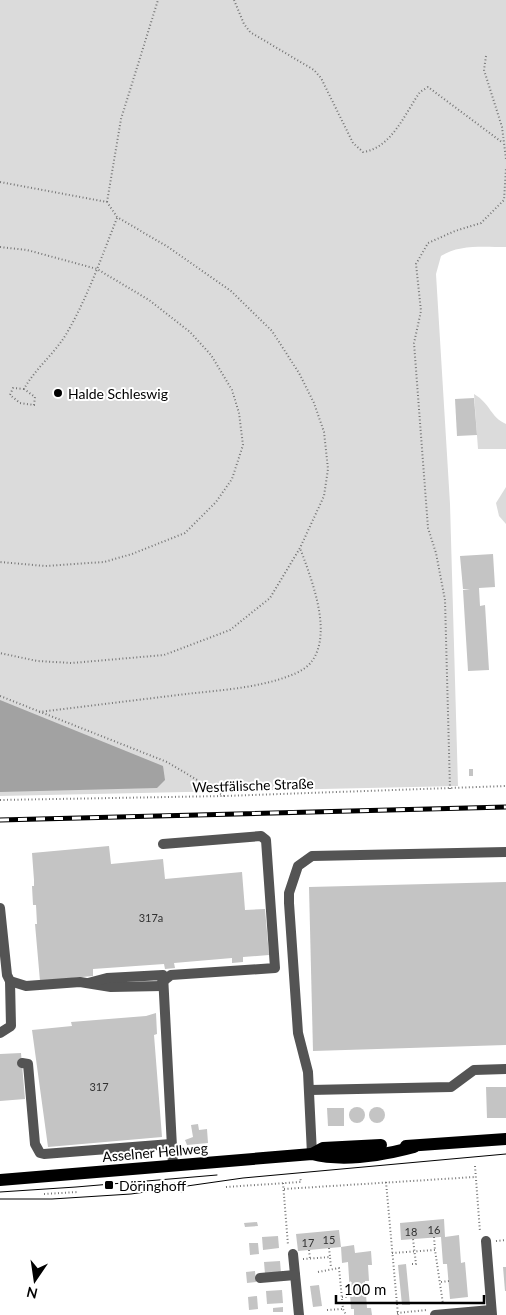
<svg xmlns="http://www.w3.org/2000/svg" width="506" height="1315" font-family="Lato,sans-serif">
<rect width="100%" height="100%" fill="#fff"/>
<g fill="#dbdbdb">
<path d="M0,0H506V247C485,247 459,244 441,256L436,274L450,504L458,786L0,796Z"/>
<path d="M474,394C491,404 490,417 506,424V449H478Z"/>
<path d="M506,487V524L499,516L496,503Z"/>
</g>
<path fill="#a2a2a2" d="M0,700L163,766L165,780L157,788L0,792Z"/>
<g fill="#c4c4c4">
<path d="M474,398L477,435L457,436L455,399Z"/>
<path d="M493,554L495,587L479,588L480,606L485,605L489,670L468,671L463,590L470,589H463L460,556Z"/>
<rect x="469" y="769" width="4" height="7"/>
<path d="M109,846L111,864L163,859L165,879L242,872L245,910L265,909L269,955L243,957V962L232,963V958L174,963L175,968L165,969L164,964L93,969V976L40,981L35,924H37L36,905H33L32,886H34V880L32,853Z"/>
<path d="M506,882V1045L313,1051L309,887Z"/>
<path d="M156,1013L157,1034L154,1035L162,1137L48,1147L32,1030L72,1026L71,1022L146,1016Z"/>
<path d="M21,1053L25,1099L0,1101V1054Z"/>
<path d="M486,1087H506V1118H487Z"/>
<circle cx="357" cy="1115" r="8"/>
<circle cx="377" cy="1115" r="8"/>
<path d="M327,1108H344V1126H328Z"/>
<path d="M198,1124L199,1130L207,1129L208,1143L187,1145L185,1140L193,1137L191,1125Z"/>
<path d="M444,1219L445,1237L459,1235L461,1263L465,1262L468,1297L450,1299L447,1264H443L441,1237L401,1240L400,1223Z"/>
<path d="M257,1222L258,1226L245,1227L244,1223Z"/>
<path d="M339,1230L341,1247L354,1245L355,1253L371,1251L372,1265H368L369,1281H365L367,1308H371L372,1315H354V1309H351L348,1262L342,1263L341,1247L298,1251L296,1234Z"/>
<path d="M278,1236L279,1248L263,1250L262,1237Z"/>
<path d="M249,1243H258L259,1254L250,1255Z"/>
<path d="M280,1261L281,1273L265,1274L264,1262Z"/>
<path d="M406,1264L410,1305H402L398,1265Z"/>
<path d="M503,1267H506V1291H505Z"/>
<path d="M255,1271L256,1282L247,1283L246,1272Z"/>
<path d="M319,1285L322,1306L313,1307L310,1286Z"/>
<path d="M282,1290L283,1303L267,1304L266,1291Z"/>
<path d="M257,1296L258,1309L249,1310L248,1297Z"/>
<path d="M283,1307V1312H273V1308Z"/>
</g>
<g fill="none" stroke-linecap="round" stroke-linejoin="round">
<g stroke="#767676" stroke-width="2" stroke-dasharray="1 2.5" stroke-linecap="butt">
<path d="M234,0L244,24L250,32L314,70L321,78L353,143L363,152C392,148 405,113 420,92L428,87L503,143"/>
<path d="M486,56L484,70L502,127L506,159"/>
<path d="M0,182L107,202L117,217L168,247L231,291L272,331L299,373L314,403L324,432L328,469L324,496L300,548L270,598L230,630L164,655L72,663L37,661L0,653"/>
<path d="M107,202L121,119L158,0"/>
<path d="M0,247L27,250L97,269L149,300L190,332L211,355L232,390L239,413L243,445L232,479L216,502L185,533L132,554L104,562L45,566L0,562"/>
<path d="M24,389L13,388L10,395L20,403L34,405L35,397L24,389C36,367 56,353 68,331C88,296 102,256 117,218"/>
<path d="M0,696L167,762L224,796"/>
<path d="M39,712C88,706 137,700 186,694C221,690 261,688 294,674C300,672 309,666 312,661C333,632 311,578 300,548"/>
<path d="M450,789L445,600L436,553L428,528L414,343L421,311L416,264L428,243L455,231L481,223L504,200L506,168"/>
<path d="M0,800L224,796L506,786"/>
<path d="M475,1166L480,1232"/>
<path d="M386,1182L398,1315"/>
<path d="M283,1183L288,1245"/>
<path d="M167,1184L179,1183L182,1193"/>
<path d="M226,1187L301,1182L300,1177"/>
<path d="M284,1189L475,1177"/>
<path d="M44,1194L78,1192"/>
<path d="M434,1237L435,1250"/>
<path d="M496,1241L506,1240"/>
<path d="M329,1248L330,1257"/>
<path d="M309,1250L310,1259"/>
<path d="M392,1253L435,1250L443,1304"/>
<path d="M303,1259L330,1257L331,1268"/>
<path d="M412,1264H416L413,1239"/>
<path d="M318,1272L339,1268L343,1309L346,1315"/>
<path d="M441,1282L449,1281"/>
<path d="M342,1297H349"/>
<path d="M327,1310L343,1309"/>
<path d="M397,1313L427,1310"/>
</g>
<g stroke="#545454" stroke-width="10">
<path d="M0,908L7,975L10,981L26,986L80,982L111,987L162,986"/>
<path d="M162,982L171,975L275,968L266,840L261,836L163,844"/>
<path d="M88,983L107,978L163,975L173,1166"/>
<path d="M0,1033L11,1026L10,981"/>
<path d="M22,1063L28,1064L35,1144L40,1153L44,1154L171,1144"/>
<path d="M310,1090L451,1087L474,1070L506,1069"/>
<path d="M312,1154L308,1072L298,1033L289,903V893L298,866L312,856L506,852"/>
<path d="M486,1241L492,1315"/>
<path d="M293,1254L299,1315"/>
<path d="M260,1278L295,1275"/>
<path d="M435,1315L491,1310"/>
</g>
<g stroke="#000" stroke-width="12">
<path d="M406,1146L506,1139"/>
<path d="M312,1154L323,1148L381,1145"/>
<path d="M0,1180L312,1154C343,1162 384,1155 414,1147"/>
</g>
<g stroke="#000" stroke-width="1">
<path d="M0,1192L76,1187L217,1175"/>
<path d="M0,1199H52L131,1194L243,1178L506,1154"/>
</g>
<g stroke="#000" stroke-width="5">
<path id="rail" d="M0,820L506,807"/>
</g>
<use href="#rail" stroke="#fff" stroke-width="3" stroke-dasharray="9" stroke-linecap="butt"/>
</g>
<g fill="#000" stroke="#fff" stroke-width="2">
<circle cx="58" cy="393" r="5"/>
<rect x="104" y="1180" width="10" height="10" rx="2.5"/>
</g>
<g text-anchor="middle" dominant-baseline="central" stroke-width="4" stroke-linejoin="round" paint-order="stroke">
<g font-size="11" fill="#313131">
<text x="151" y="917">317a</text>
<text x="99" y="1086">317</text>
<text x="434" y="1229">16</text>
<text x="411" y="1231">18</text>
<text x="329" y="1239">15</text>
<text x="308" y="1242">17</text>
</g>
<g font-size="14" fill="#000" stroke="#fff" text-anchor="start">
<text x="68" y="393">Halde Schleswig</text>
<text x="119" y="1185">Döringhoff</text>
</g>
<g font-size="14" fill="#000" stroke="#fff">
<text transform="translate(253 785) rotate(-2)">Westfälische Straße</text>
<text transform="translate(155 1152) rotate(-5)">Asselner Hellweg</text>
</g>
</g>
<g transform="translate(35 1280) rotate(193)" stroke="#ffffff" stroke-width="4" paint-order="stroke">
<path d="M0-4L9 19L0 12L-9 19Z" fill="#000000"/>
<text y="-8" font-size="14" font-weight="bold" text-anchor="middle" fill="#000000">N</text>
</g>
<path d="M336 1295v8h148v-8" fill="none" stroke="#000000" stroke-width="2.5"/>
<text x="344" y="1295" font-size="15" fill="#000000" stroke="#ffffff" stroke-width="4" paint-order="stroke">100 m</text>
</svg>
